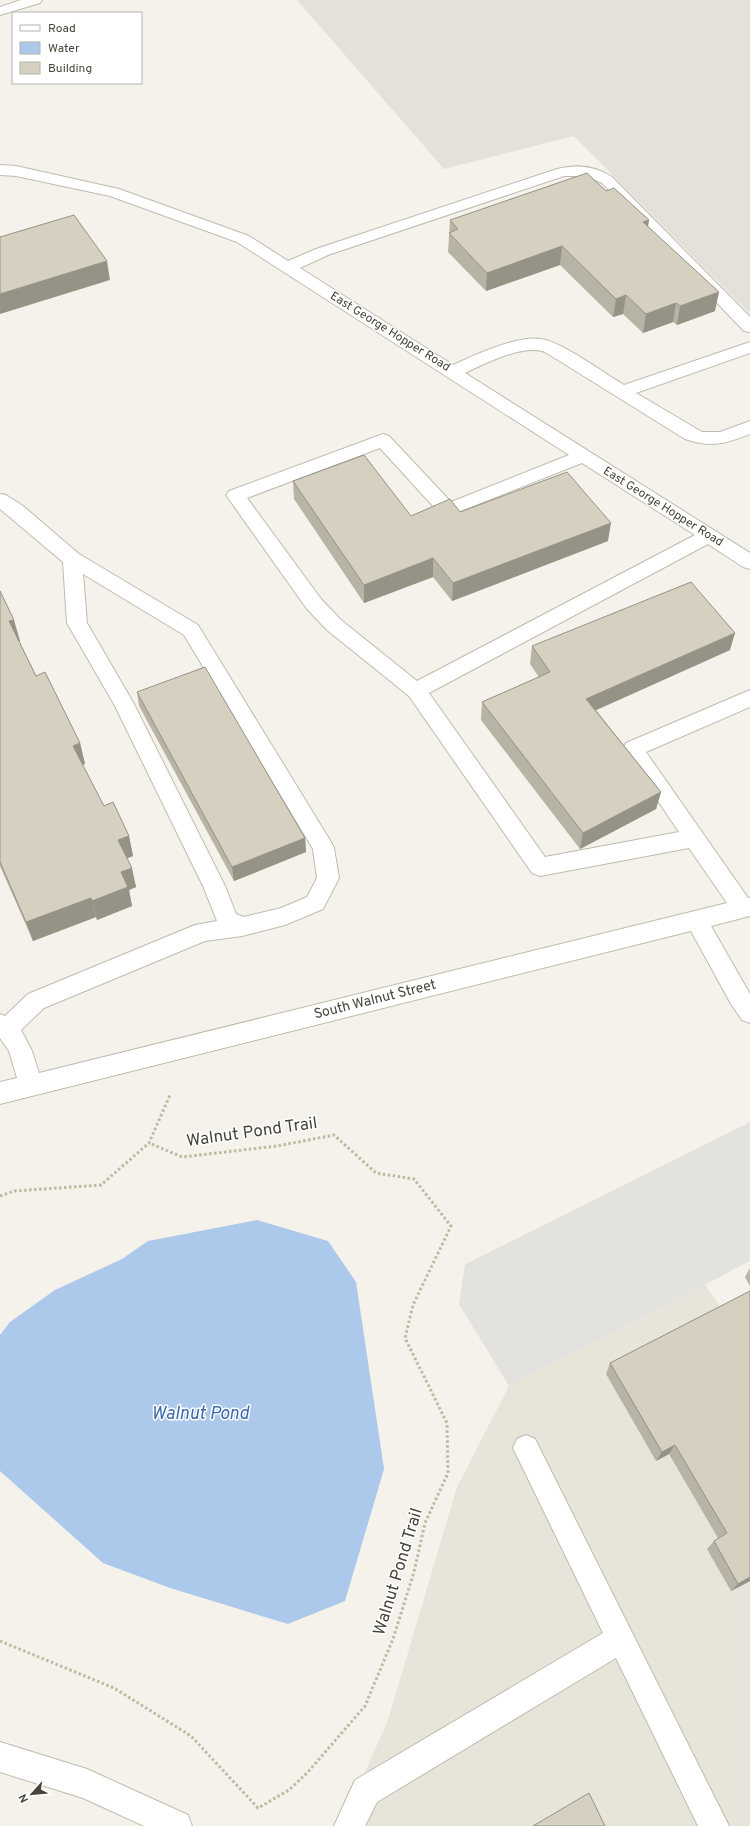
<svg xmlns="http://www.w3.org/2000/svg" width="750" height="1826" font-family="Overpass,sans-serif">
<rect width="100%" height="100%" fill="#f4f2ea"/>
<path fill="#e7e5d9" d="M705,1284L750,1352V1826H341L388,1720L457,1487L509,1386Z"/>
<path fill="#e4e1db" d="M297,0H750V314L574,136L444,169Z"/>
<path fill="#e3e2de" d="M750,1122V1261L509,1386L459,1304L465,1264Z"/>
<path fill="#acc8eb" d="M257,1220L328,1241L356,1282L384,1469L345,1601L288,1624L170,1588L103,1563L0,1471V1335L10,1322L55,1290L122,1259L148,1241Z"/>
<g fill="none" stroke-linecap="round" stroke-linejoin="round">
<g stroke="#bfbbad" stroke-width="2">
<g id="minor">
<path d="M21,0H42L40,3L0,15V7Z"/>
<path d="M0,165L16,166L119,189L249,236L288,261L316,249L557,169C576,164 596,166 612,177L750,317V332L744,331L602,183L586,176H564L328,255L300,268L453,365C474,355 518,335 541,339C562,342 604,373 624,385L750,342V353L636,393L702,432H720L750,421V434C725,444 711,448 685,439L545,352C523,344 486,363 465,373L750,553V569L743,567L708,544L429,693L545,857L679,832L623,749L626,743L750,690V707L646,752L748,898H750V916L711,926L750,994V1023L742,1020L731,1004L691,931L0,1104V1082L17,1078L9,1051L0,1038V1014L5,1016L28,994L195,925L217,921L203,886L115,706L67,623L63,562L0,509V494L6,495L23,506L79,554L198,625L331,842L334,848L339,878L323,909L285,925L242,936L205,941L44,1008L21,1030L32,1051L39,1073L727,903L689,848L540,876L532,873L409,696L327,630L307,609L226,495L229,491L383,434L389,436L451,502L569,455L237,242L110,196L16,176L0,175ZM380,448L441,515L448,516L582,463L695,535L417,681L341,620L321,599L247,498ZM83,574L184,635L313,849L317,878L307,897L281,908L244,917L236,914L225,886L134,704L87,623Z"/>
<path d="M526,1435L535,1439L729,1826H698L616,1658L377,1802L365,1826H334L355,1780L603,1633L513,1448L517,1439Z"/>
<path d="M0,1742L87,1769L188,1815L192,1826H144L83,1798L0,1772Z"/>
</g>
</g>
<g stroke="#bfb9a0" stroke-width="3" stroke-dasharray="2.5 2.5" stroke-linecap="butt">
<path d="M0,1196L14,1191L101,1185L149,1143L170,1095"/>
<path d="M0,1641L114,1688L191,1736L258,1808L289,1790L308,1772L365,1706L393,1639L414,1572L425,1523L448,1473L447,1423L405,1338L413,1305L451,1226L414,1179L376,1173L334,1135L277,1146L182,1157L149,1143"/>
</g>
<use href="#minor" fill="#fff" fill-rule="evenodd"/>
</g>
<g fill="#b7b3a5">
<path d="M606,191L649,220L648,226L715,311L677,325L673,322L643,333L623,314L613,317L560,265L486,291L448,252L450,220Z"/>
<path d="M293,481L411,516L460,512L608,541L452,601L433,577L364,603L294,499Z"/>
<path d="M0,591L20,641H19L36,676L80,743L85,764L82,765L104,806L129,836L133,856L127,858L136,887L129,890L132,906L97,920L96,917L33,941L0,866Z"/>
<path d="M532,646L730,650L596,710L661,792L656,809L580,849L481,720L482,702L539,677L530,664Z"/>
<path d="M137,692L305,838L306,852L234,881L139,706Z"/>
<path d="M750,1268V1286L745,1277Z"/>
<path d="M750,1291V1581L731,1591L707,1549L714,1541L718,1538L669,1454L656,1461L606,1374L610,1363Z"/>
</g>
<g fill="#959286">
<path d="M649,220L646,239L643,222Z"/>
<path d="M562,246L560,265L486,291L487,273Z"/>
<path d="M107,261L110,280L0,314V294Z"/>
<path d="M719,292L715,311L677,325L680,306Z"/>
<path d="M626,295L623,314L613,317L616,299Z"/>
<path d="M676,303L673,322L643,333L646,314Z"/>
<path d="M611,523L608,541L452,601L453,583Z"/>
<path d="M433,558V577L364,603V585Z"/>
<path d="M14,620L20,641L15,643L9,621Z"/>
<path d="M735,633L730,650L583,716L586,699Z"/>
<path d="M80,743L85,764L78,766L73,746Z"/>
<path d="M661,792L656,809L580,849L583,833Z"/>
<path d="M129,836L133,856L123,860L118,840Z"/>
<path d="M305,838L306,852L234,881L232,867Z"/>
<path d="M132,868L136,887L129,890L132,906L97,920L92,901L121,872Z"/>
<path d="M91,898L96,917L33,941L26,922Z"/>
<path d="M675,1445L669,1454L656,1461L662,1452Z"/>
<path d="M750,1577V1581L731,1591L738,1584Z"/>
</g>
<g fill="#d5d0c0" stroke="#959286">
<path d="M587,173L606,191L614,188L649,220L643,222L719,292L680,306L676,303L646,314L626,295L616,299L562,246L487,273L449,233L458,229L450,220Z"/>
<path d="M74,215L107,261L0,294V237Z"/>
<path d="M364,455L411,516L450,499L460,512L567,472L611,523L453,583L433,558L364,585L293,481Z"/>
<path d="M691,582L735,633L586,699L661,792L583,833L482,702L550,672L532,646Z"/>
<path d="M0,591L14,620L9,621L36,676L45,672L80,743L73,746L104,806L113,802L129,836L118,840L132,868L121,872L128,887L92,901L91,898L26,922L0,862Z"/>
<path d="M205,667L305,838L232,867L137,692Z"/>
<path d="M750,1291V1577L738,1584L714,1541L727,1533L675,1445L662,1452L610,1363Z"/>
<path d="M589,1793L605,1826H533Z"/>
</g>
<g text-anchor="middle" dominant-baseline="central" stroke-width="3" stroke-linejoin="round" paint-order="stroke">
<g font-size="12" fill="#474439" stroke="#fff">
<text transform="translate(390 332) rotate(32)">East George Hopper Road</text>
<text transform="translate(663 507) rotate(32)">East George Hopper Road</text>
</g>
<g font-size="14" fill="#474439" stroke="#fff">
<text transform="translate(375 1000) rotate(-14)">South Walnut Street</text>
</g>
<g font-size="17" fill="#474439" stroke="#fff">
<text transform="translate(252 1133) rotate(-8)">Walnut Pond Trail</text>
<text transform="translate(399 1572) rotate(-73)">Walnut Pond Trail</text>
</g>
<g font-size="18" font-style="italic" fill="#396aac" stroke="#fff">
<text x="200" y="1414">Walnut Pond</text>
</g>
</g>
<rect x="12" y="12" width="130" height="72" fill="#ffffff" stroke="#b5b4b0"/>
<rect x="20" y="25" width="20" height="6" fill="#ffffff" stroke="#b5b4b0"/>
<text x="48" y="32" font-size="12" fill="#474439">Road</text>
<rect x="20" y="42" width="20" height="12" fill="#acc8eb" stroke="#b5b4b0"/>
<text x="48" y="52" font-size="12" fill="#474439">Water</text>
<rect x="20" y="62" width="20" height="12" fill="#d5d0c0" stroke="#b5b4b0"/>
<text x="48" y="72" font-size="12" fill="#474439">Building</text>
<g transform="translate(32 1794) rotate(243)" stroke="#ffffff" stroke-width="3" paint-order="stroke">
<path d="M0-3L7 15L0 10L-7 15Z" fill="#474439"/>
<text y="-6" font-size="11" font-weight="bold" text-anchor="middle" fill="#474439">N</text>
</g>
</svg>
